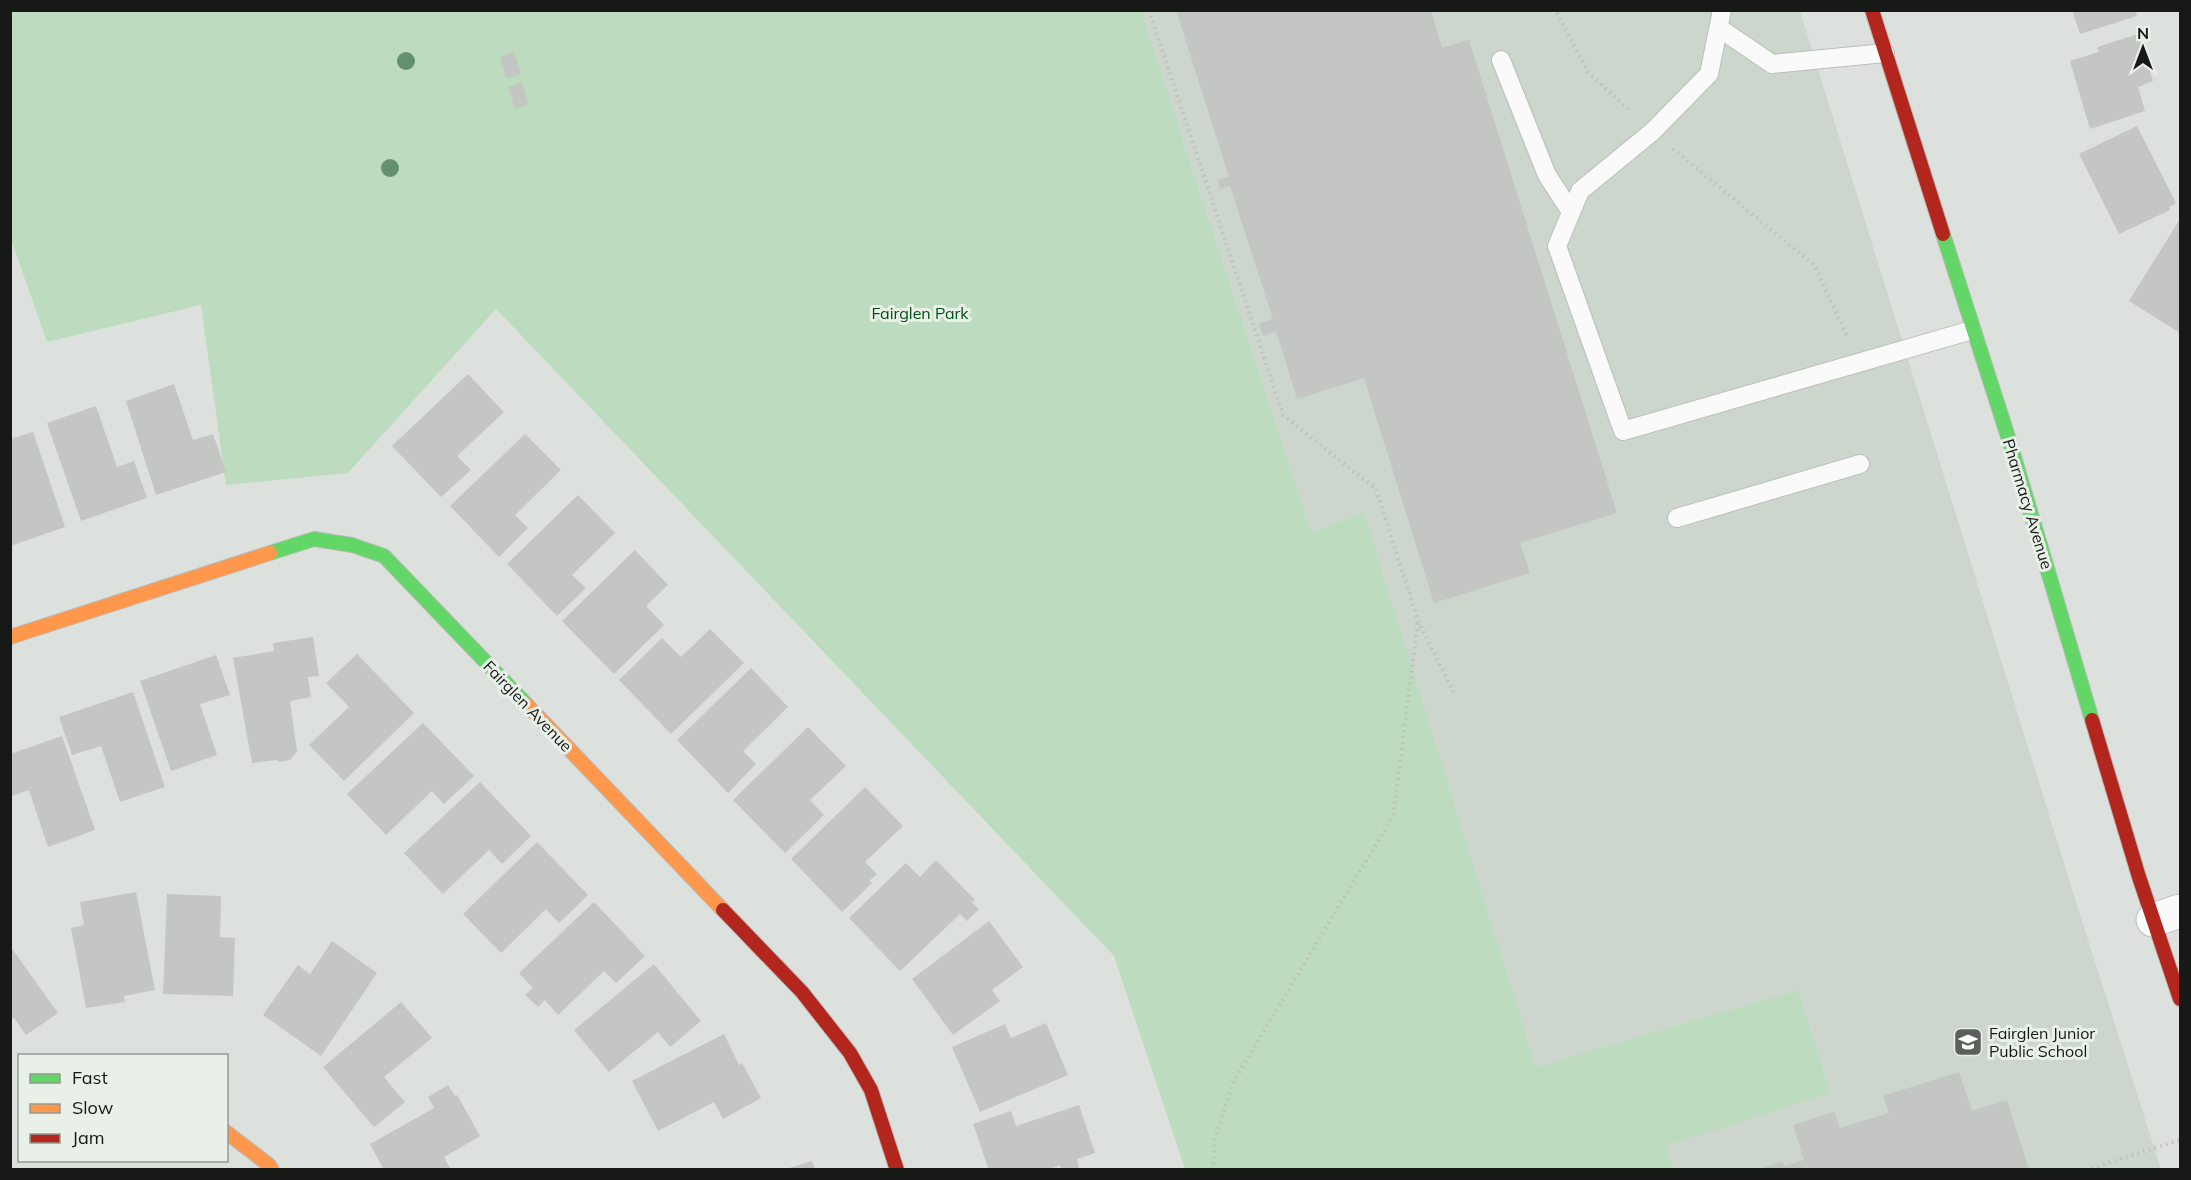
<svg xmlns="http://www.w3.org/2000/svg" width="2191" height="1180" font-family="Mulish,sans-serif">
<rect width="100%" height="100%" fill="#dde1dd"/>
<path fill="#ccd6cd" d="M1141,11H1800L2076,902L2161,1169H1673L1665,1146L1831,1093L1798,990L1536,1068L1364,514L1311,532Z"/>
<path fill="#bddcbf" d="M11,11H1141L1311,532L1364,513L1536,1067L1798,990L1831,1093L1666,1146L1673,1169H1185L1114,956L496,309L348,473L226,485L201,305L47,342L11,239Z"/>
<g fill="#c3c6c3">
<path d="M1176,10H1431L1442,48L1469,40L1617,513L1520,543L1530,573L1434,603L1364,378L1297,399L1276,331L1263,336L1259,324L1273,319L1230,186L1220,189L1217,180L1229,177Z"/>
<path d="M2072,10H2135L2137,16L2080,34Z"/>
<path d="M2138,34L2153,81L2138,87L2145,111L2090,129L2070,61L2099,52L2097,47Z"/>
<path d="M514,52L521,74L506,78L500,57Z"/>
<path d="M522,82L529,104L515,109L508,87Z"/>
<path d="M2137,126L2176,203L2169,207L2170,210L2119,234L2079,154Z"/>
<path d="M2180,219V333L2129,301Z"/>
<path d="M468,374L504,412L457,456L471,470L441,497L392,446Z"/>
<path d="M174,384L193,440L213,434L226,472L156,495L126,401Z"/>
<path d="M96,406L117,467L134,461L147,498L81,521L47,423Z"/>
<path d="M33,432L65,527L10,546V439Z"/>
<path d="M525,434L561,470L515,515L528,528L499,557L450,506Z"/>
<path d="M578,495L615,533L572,575L586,588L557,616L507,564Z"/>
<path d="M635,550L668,585L646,606L664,625L614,674L562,621Z"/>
<path d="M710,629L744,663L671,734L619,680L662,638L681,657Z"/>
<path d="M313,637L319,676L308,677L311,697L290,701L297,751L290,760L281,762L276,760L252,763L233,658L274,651L273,643Z"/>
<path d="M357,654L414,713L344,781L309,745L349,707L326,683Z"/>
<path d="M216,655L230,695L200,704L217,755L171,771L140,681Z"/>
<path d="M751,668L788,707L743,751L756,764L728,793L677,740Z"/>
<path d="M133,692L165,787L120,802L101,746L72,755L59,717Z"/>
<path d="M423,723L474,776L444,804L432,791L386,835L347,794Z"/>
<path d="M808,727L846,766L810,800L824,815L785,853L733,800Z"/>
<path d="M62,736L95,830L48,847L29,790L10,797V754Z"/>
<path d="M480,782L531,836L502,864L489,850L443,894L404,853Z"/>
<path d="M865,787L903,826L865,862L877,874L869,881L872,883L842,912L791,859Z"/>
<path d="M537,842L588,895L559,923L546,909L501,953L463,914Z"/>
<path d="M936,860L975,900L972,902L979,909L967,921L960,914L900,971L849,918L906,863L920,877Z"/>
<path d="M136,892L155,990L124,996L125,1002L86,1008L71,928L84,925L80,902Z"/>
<path d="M167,894L221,896L220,937L235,938L233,996L163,994Z"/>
<path d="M594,902L645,956L616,983L604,971L558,1015L545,1000L538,1007L525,995L533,988L519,973Z"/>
<path d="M989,921L1023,967L992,990L1000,1001L953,1035L912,979Z"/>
<path d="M332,941L377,973L321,1056L263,1015L298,965L310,974Z"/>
<path d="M10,946L58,1013L26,1035L14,1018L10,1021Z"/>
<path d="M654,964L701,1021L670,1047L658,1032L609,1072L574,1030Z"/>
<path d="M401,1002L432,1038L384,1077L405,1102L374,1127L323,1067Z"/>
<path d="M1046,1023L1068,1075L980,1112L952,1047L1005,1024L1011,1038Z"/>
<path d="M724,1034L739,1065L742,1063L761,1098L723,1119L714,1102L658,1131L632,1081Z"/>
<path d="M1959,1072L1972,1111L2007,1100L2029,1170H1757L1782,1161L1784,1166L1804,1160L1793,1125L1834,1112L1840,1128L1889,1113L1883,1096Z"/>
<path d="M448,1085L455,1096L457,1095L480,1136L444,1157L451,1170H384L370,1144L434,1108L428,1097Z"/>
<path d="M1079,1105L1095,1153L1077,1159L1079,1168L1062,1170L1060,1165L1046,1170H989L973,1124L1011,1111L1016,1126Z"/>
<path d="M812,1161L815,1170H786V1169Z"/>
</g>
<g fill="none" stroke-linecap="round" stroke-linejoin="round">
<g stroke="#babdba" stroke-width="20">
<g id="lane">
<path d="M1722,10L1709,74L1652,132L1580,191L1557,246L1623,431L1972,330"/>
<path d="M1719,28L1772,64L1885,53"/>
<path d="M1501,60L1547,175L1571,212"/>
<path d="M1677,518L1860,464"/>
</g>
</g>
<g stroke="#babdba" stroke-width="35">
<path id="street" d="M2153,920L2180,911"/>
</g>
<g stroke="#babdba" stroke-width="16">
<g id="fast">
<path d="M1943,234L2010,443L2092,720"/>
<path d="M270,553L314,539L352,545L384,556L527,705"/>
</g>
</g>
<g stroke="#babdba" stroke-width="16">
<g id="slow">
<path d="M10,637L270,553"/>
<path d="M527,705L723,910"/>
<path d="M226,1132L269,1165L272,1170"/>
</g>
</g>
<g stroke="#babdba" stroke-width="16">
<g id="jam">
<path d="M1872,10L1943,234"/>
<path d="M2092,720L2139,877L2180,999"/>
<path d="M723,910L802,992L850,1053L871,1090L897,1170"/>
</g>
</g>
<g stroke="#bebfbe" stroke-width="4" stroke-dasharray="1.5 4.5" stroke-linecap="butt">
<path d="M1149,10L1283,415L1376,489L1418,621L1455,695"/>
<path d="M1557,13L1588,72L1631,112"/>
<path d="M1673,149L1814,265L1848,338"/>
<path d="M1213,1170L1215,1138L1234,1081L1393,816L1418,622"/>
<path d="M2086,1170L2180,1140"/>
</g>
<use href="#lane" stroke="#fafafa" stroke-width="18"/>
<use href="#street" stroke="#fafafa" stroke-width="33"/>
<use href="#fast" stroke="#63d668" stroke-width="14"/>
<use href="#slow" stroke="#ff974d" stroke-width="14"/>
<use href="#jam" stroke="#b3261e" stroke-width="14"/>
</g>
<g fill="#639170">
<circle cx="406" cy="61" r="9"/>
<circle cx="390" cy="168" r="9"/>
</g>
<defs>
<g id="school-square" transform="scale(1.5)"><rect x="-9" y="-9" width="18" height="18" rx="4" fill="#5c5f5c" stroke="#e8f0e8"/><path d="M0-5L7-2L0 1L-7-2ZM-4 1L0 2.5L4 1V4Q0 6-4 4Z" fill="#fff"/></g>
</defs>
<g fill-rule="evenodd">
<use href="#school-square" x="1968" y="1042"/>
</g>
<g text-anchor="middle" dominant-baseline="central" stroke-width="6" stroke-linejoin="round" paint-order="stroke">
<g font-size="16" fill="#005016" stroke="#e8f0e8">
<text x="920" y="313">Fairglen Park</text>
</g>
<g font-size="16" fill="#161916" stroke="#e8f0e8">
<text transform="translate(2028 504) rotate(73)">Pharmacy Avenue</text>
<text transform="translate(528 706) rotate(46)">Fairglen Avenue</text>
</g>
<g font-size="16" fill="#161916" stroke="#e8f0e8" text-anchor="start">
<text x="1989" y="1033">Fairglen Junior<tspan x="1989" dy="18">Public School</tspan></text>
</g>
</g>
<rect width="2191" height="1180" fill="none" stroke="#161916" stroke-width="24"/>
<rect x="18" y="1054" width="210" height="108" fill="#e8f0e8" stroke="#949a94" stroke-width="1.5"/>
<rect x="30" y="1074" width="30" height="9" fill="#63d668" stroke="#949a94" stroke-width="1.5"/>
<text x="72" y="1084" font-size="18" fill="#161916">Fast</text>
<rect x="30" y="1104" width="30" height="9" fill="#ff974d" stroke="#949a94" stroke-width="1.5"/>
<text x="72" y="1114" font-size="18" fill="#161916">Slow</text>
<rect x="30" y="1134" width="30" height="9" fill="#b3261e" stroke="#949a94" stroke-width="1.5"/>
<text x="72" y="1144" font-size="18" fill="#161916">Jam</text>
<g transform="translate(2143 48)" stroke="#e8f0e8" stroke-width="4.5" paint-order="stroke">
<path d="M0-4.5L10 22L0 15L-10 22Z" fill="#161916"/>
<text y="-9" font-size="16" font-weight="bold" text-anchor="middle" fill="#161916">N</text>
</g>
</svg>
